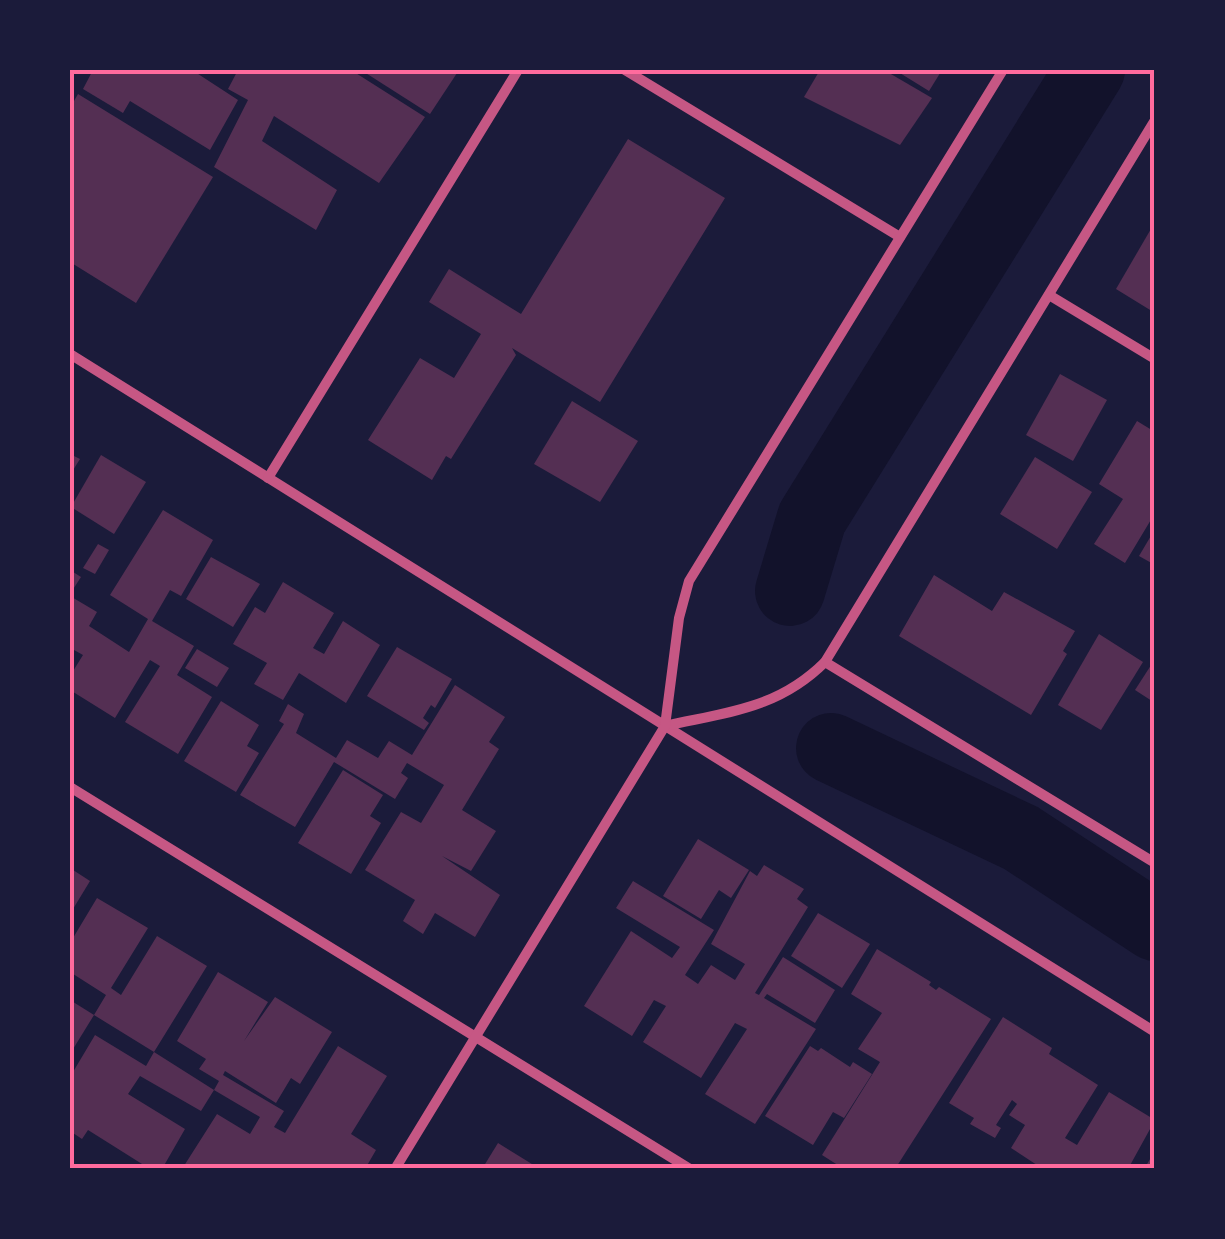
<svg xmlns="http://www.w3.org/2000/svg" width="1225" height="1239" font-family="'PT Sans Narrow',sans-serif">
<rect width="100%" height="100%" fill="#1b1b3a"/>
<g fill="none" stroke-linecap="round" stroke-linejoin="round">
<g stroke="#12122b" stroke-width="70">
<path d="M790,591L812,518L1090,70"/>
<path d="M831,748L1021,838L1155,926"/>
</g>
</g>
<g fill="#542f53">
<path d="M93,70H192L238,100L210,150L130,101L123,113L83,89Z"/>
<path d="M238,70H351L425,117L379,183L274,116L262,141L337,190L316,230L214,167L248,100L228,89Z"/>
<path d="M361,70H459L430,114Z"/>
<path d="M820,70H884L932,98L900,145L804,97Z"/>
<path d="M895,70H942L929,91Z"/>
<path d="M78,94L213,177L136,303L70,262V108Z"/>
<path d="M628,139L725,198L600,402L512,348L516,355L451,459L446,456L432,480L368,440L420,358L454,378L481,334L429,302L449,269L521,314Z"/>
<path d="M1155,222V313L1116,289Z"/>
<path d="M1060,374L1107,400L1073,461L1026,435Z"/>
<path d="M572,401L638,441L600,502L534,464Z"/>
<path d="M1137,421L1155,432V513L1125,563L1094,544L1123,499L1099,484Z"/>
<path d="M70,454L80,459L70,475Z"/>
<path d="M101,455L146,482L114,534L71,507Z"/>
<path d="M1035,457L1092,492L1057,549L1000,514Z"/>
<path d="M163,510L213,540L181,596L170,590L152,621L194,646L177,675L212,697L178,754L125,722L160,666L150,660L115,718L70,690V676L83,655L74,650L70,657V596L97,612L89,626L129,652L148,619L110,595Z"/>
<path d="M1155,529V565L1139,556Z"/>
<path d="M98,544L109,550L95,574L83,568Z"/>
<path d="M211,557L260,584L233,627L186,599Z"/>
<path d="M70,570L81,577L70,594Z"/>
<path d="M934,575L992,611L1004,592L1075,631L1063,651L1067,654L1031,715L899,636Z"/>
<path d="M283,582L334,613L313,648L324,654L343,621L380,645L346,703L299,673L283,700L254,684L267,663L233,644L255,607L265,613Z"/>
<path d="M1099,634L1143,662L1101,730L1058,705Z"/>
<path d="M397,647L452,679L435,708L431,705L423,718L429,723L424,730L367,696Z"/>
<path d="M197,649L229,668L217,687L185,668Z"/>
<path d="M1155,659V703L1135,690Z"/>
<path d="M455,685L505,717L489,742L499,749L462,810L496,831L471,871L442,856L500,895L475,937L435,913L423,934L403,921L415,900L365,870L401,812L421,823L444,785L407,763L401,773L408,778L395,799L334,762L295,827L240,795L284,724L279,721L288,704L304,714L296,733L336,758L347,740L378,758L389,741L412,755Z"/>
<path d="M221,701L259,725L247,746L259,753L236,792L184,761Z"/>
<path d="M343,770L383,795L370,816L381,823L351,874L298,843Z"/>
<path d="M698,839L749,870L731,898L719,890L701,919L663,896Z"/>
<path d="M764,865L804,889L797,899L808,907L755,993L759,995L783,957L835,990L815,1023L767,994L764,998L816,1029L755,1124L705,1094L747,1029L735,1023L701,1078L643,1042L666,1006L654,1000L632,1036L584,1006L631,931L672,958L680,947L616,908L633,881L714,930L685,975L698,984L711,965L735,980L745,964L711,944L750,871L757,876Z"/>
<path d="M70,868L90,881L70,914Z"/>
<path d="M97,898L148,928L111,988L121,995L157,936L207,966L154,1052L94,1015L106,995L70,972V943Z"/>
<path d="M818,913L870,944L842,988L791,956Z"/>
<path d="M877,949L931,982L929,985L936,990L939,987L991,1019L895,1169H844L822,1155L880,1062L858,1049L882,1013L851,994Z"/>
<path d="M218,972L268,1002L244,1041L275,997L332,1032L300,1084L291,1078L276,1103L225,1071L223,1075L284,1111L274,1127L285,1133L338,1046L387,1076L351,1134L376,1150L365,1169H182L217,1114L250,1134L260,1117L214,1090L201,1111L140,1076L128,1094L185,1129L162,1169H150L88,1130L82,1139L70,1131V1077L95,1035L146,1066L154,1052L214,1090L219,1081L199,1069L206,1059L177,1041Z"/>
<path d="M70,1000L94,1015L70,1054Z"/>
<path d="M1003,1017L1052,1048L1049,1054L1098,1085L1065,1138L1077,1145L1109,1092L1155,1120L1128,1169H1043L1011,1148L1025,1125L1009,1115L1017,1104L1012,1100L996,1125L1001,1128L995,1138L970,1124L974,1118L949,1103Z"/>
<path d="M810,1046L818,1051L821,1048L850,1067L853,1062L872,1074L844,1118L833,1112L813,1145L765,1116Z"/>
<path d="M498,1143L540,1169H482Z"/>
<path d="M1155,1151V1169H1144Z"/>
</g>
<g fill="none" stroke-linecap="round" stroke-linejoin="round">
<g stroke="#c65784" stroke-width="10">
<path d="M625,70L900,237"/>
<path d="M1049,295L1155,359"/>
<path d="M70,354L1155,1032"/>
<path d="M268,478L518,70"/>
<path d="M825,662L1155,863"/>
<path d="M665,726C727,712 778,709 825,662L1155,120"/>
<path d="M70,787L690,1169"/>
<path d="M395,1169L665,726L679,618L689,581L1003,70"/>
</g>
</g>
<rect width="1225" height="1239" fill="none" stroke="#1b1b3a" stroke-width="145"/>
<rect x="72" y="72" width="1080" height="1094" fill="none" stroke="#ff6b9d" stroke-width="4"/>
</svg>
